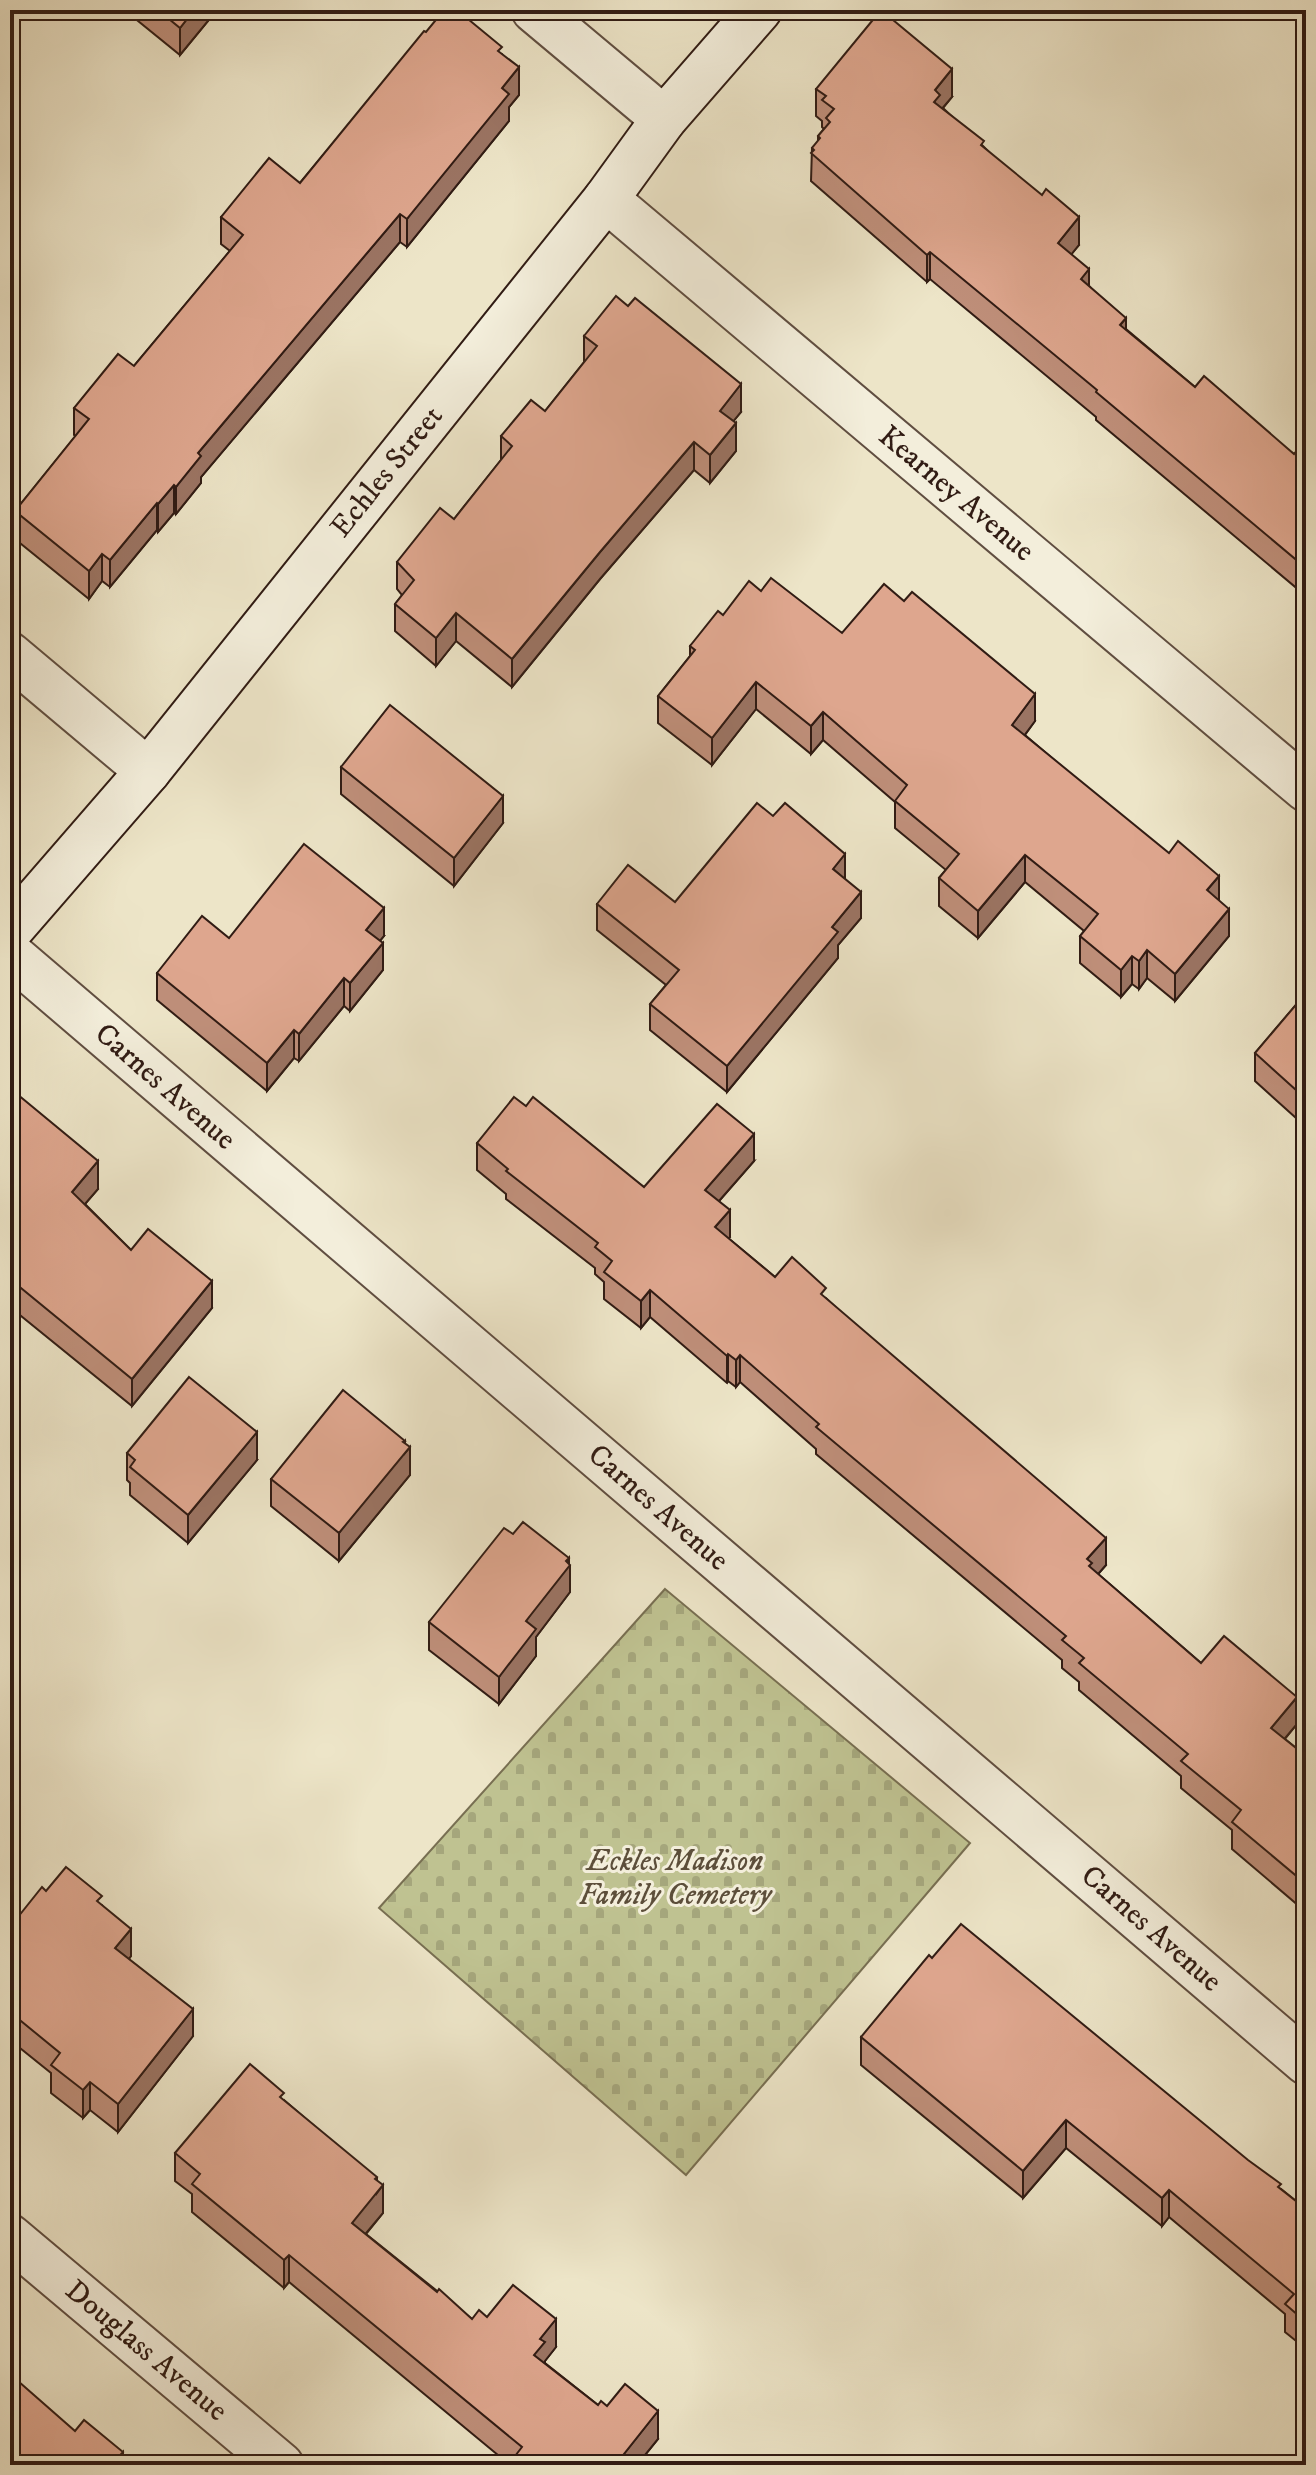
<svg xmlns="http://www.w3.org/2000/svg" width="1316" height="2475" font-family="'IM FELL DW Pica',serif">
<defs>
<pattern id="cemetery-stones" width="16" height="16" patternUnits="userSpaceOnUse" patternTransform="scale(2)"><rect width="16" height="16" fill="#bfc291"/><path d="M2 7V4a2 2 0 0 1 4 0v3zM10 15v-3a2 2 0 0 1 4 0v3z" fill="#a5a67c"/></pattern>
</defs>
<rect width="100%" height="100%" fill="#ede5c8"/>
<filter id="stains"><feTurbulence type="fractalNoise" baseFrequency=".0025" numOctaves="4"/><feColorMatrix values="0 0 0 0 .2 0 0 0 0 .09 0 0 0 0 .02 0 0 0 .5 -.17"/></filter>
<radialGradient id="worn" r=".72"><stop offset=".6" stop-color="#630" stop-opacity="0"/><stop offset="1" stop-color="#630" stop-opacity=".3"/></radialGradient>
<path fill="url(#cemetery-stones)" stroke="#786f52" stroke-width="2" d="M665,1589L970,1843L686,2175L379,1908Z"/>
<g fill="none" stroke-linecap="round" stroke-linejoin="round">
<g stroke="#604e41" stroke-width="48">
<g id="street">
<path d="M534,10L664,119"/>
<path d="M606,199L1306,789"/>
<path d="M10,655L148,771"/>
<path d="M10,954L1306,2062"/>
<path d="M10,2237L281,2465"/>
</g>
</g>
<g stroke="#311c14" stroke-width="48">
<path id="secondary" d="M10,930L148,771L606,199L664,119L759,10"/>
</g>
<use href="#street" stroke="#f3eedb" stroke-width="44"/>
<use href="#secondary" stroke="#f3eedb" stroke-width="44"/>
</g>
<g fill="#bf8f7a" stroke="#311c14" stroke-width="2">
<path d="M127,10H217L180,55L127,12Z"/>
<path d="M633,10H645L641,16Z"/>
<path d="M426,32L502,54L519,95L509,107V121L407,247L400,242L201,477V483L176,514L174,513L158,532L157,530L110,587L102,581L89,599L15,539V511L76,436L74,435V408L134,366L230,251L221,244V217L300,183Z"/>
<path d="M816,89L952,97L943,108L984,147L1079,245L1071,254L1089,286L1126,329L1195,387L1294,454L1306,453V596L1096,420V417L930,279L927,282L811,181L812,148L818,142V136L824,129L822,127V121L816,116Z"/>
<path d="M584,336L741,412L733,421L736,451L710,483L694,470L600,579L512,687L456,641L436,666L395,631V604L402,595L397,589V562L454,519L501,460V436L545,411L584,362Z"/>
<path d="M761,591L842,633L1035,721L1025,735L1219,901L1229,936L1175,1001L1147,978L1139,989L1132,984L1121,997L1080,963V936L1084,931L1025,882L978,938L939,906V878L946,870L895,828V802L823,740L811,754L756,709L712,765L658,723V696L690,656V646L723,615Z"/>
<path d="M341,767L503,823L454,886L341,794Z"/>
<path d="M845,879L861,918L838,945V958L727,1092L650,1030V1004L666,985L597,930V904L675,902Z"/>
<path d="M384,936L380,941L383,970L350,1011L344,1006L299,1061L294,1058L267,1091L157,1000V973L229,938Z"/>
<path d="M1306,993V1127L1255,1081V1053Z"/>
<path d="M10,1103L98,1189L85,1204L131,1250L212,1308L132,1406L10,1307Z"/>
<path d="M526,1106L644,1187L754,1161L719,1201L730,1237L728,1238L775,1277L826,1298L1106,1565L1098,1574L1201,1663L1297,1724L1285,1739L1306,1756V1912L1232,1849V1830L1181,1788V1776L1079,1690V1682L1062,1668V1660L816,1454V1449L740,1382L736,1387L728,1381L727,1383L650,1317L641,1328L604,1299V1282L595,1274V1268L506,1199V1194L477,1170V1143Z"/>
<path d="M405,1443L410,1475L339,1561L271,1506V1479Z"/>
<path d="M127,1453L257,1460L188,1543L130,1495V1483L127,1480Z"/>
<path d="M513,1534L569,1563L570,1592L536,1637V1656L499,1704L429,1650V1622Z"/>
<path d="M46,1891L102,1905L131,1956L129,1959L193,2036L118,2132L90,2110L83,2118L51,2093V2073L10,2040V1927Z"/>
<path d="M861,2037L1281,2189L1306,2209V2349L1285,2332V2314L1169,2217L1162,2226L1066,2148L1023,2198L861,2065Z"/>
<path d="M284,2100L377,2180L383,2213L366,2234L472,2319L487,2317L556,2347L545,2361V2363L598,2405L658,2439L637,2465H510L289,2282L284,2288L192,2212V2194L175,2181V2153Z"/>
</g>
<g fill="#9b7463" stroke="#311c14" stroke-width="2">
<path d="M194,10H217L180,55V28Z"/>
<path d="M519,67V95L509,107V121L407,247V219L502,88Z"/>
<path d="M952,69V97L940,111L934,130L935,90Z"/>
<path d="M400,214V242L201,477V483L176,514V487L198,453Z"/>
<path d="M1079,217V245L1058,271V243Z"/>
<path d="M930,252V279L927,282V255Z"/>
<path d="M1089,269V297L1081,279Z"/>
<path d="M1126,318V346L1120,325Z"/>
<path d="M741,384V412L720,438V411Z"/>
<path d="M736,423V451L710,483V455Z"/>
<path d="M694,442V470L600,579L512,687V659L600,552Z"/>
<path d="M174,485V513L158,532V504Z"/>
<path d="M157,503V530L110,587V560Z"/>
<path d="M102,554V581L89,599V571Z"/>
<path d="M456,613V641L436,666V638Z"/>
<path d="M756,682V709L712,765V738Z"/>
<path d="M1035,694V721L1012,752V725Z"/>
<path d="M823,712V740L811,754V726Z"/>
<path d="M503,796V823L454,886V858Z"/>
<path d="M845,854V880L833,869Z"/>
<path d="M1025,855V882L978,938V911Z"/>
<path d="M1219,876V903L1207,890Z"/>
<path d="M861,892V918L838,945V958L727,1092V1066L832,927Z"/>
<path d="M384,908V936L366,958V930Z"/>
<path d="M1229,909V936L1175,1001V974Z"/>
<path d="M383,943V970L350,1011V983Z"/>
<path d="M1147,950V978L1139,989V961Z"/>
<path d="M1132,956V984L1121,997V970Z"/>
<path d="M344,978V1006L299,1061V1034Z"/>
<path d="M294,1030V1058L267,1091V1063Z"/>
<path d="M754,1134V1161L705,1217V1190Z"/>
<path d="M98,1161V1189L72,1219V1192Z"/>
<path d="M730,1210V1237L715,1255V1227Z"/>
<path d="M212,1281V1308L132,1406V1379Z"/>
<path d="M650,1290V1317L641,1328V1301Z"/>
<path d="M728,1354V1381L727,1383V1356Z"/>
<path d="M740,1355V1382L736,1387V1360Z"/>
<path d="M257,1432V1460L188,1543V1515Z"/>
<path d="M405,1441V1453L410,1447V1475L339,1561V1533Z"/>
<path d="M1106,1538V1565L1092,1581L1087,1559Z"/>
<path d="M569,1558V1567L570,1565V1592L536,1637V1656L499,1704V1677L526,1621Z"/>
<path d="M1297,1697V1724L1271,1755V1728Z"/>
<path d="M131,1929V1956L115,1976V1948Z"/>
<path d="M193,2009V2036L118,2132V2104Z"/>
<path d="M90,2082V2110L83,2118V2090Z"/>
<path d="M1066,2120V2148L1023,2198V2171Z"/>
<path d="M377,2177V2193L383,2185V2213L352,2250V2223Z"/>
<path d="M1169,2190V2217L1162,2226V2198Z"/>
<path d="M289,2255V2282L284,2288V2260Z"/>
<path d="M556,2319V2347L545,2361V2370L534,2355L540,2339Z"/>
<path d="M658,2411V2439L637,2465H620V2459Z"/>
<path d="M123,2452V2465H116V2460Z"/>
</g>
<g fill="#dea68e" stroke="#311c14" stroke-width="2">
<path d="M158,10H194L180,28Z"/>
<path d="M444,10H457L502,47L498,51L519,67L502,88L509,94L407,219L400,214L198,453L201,456L176,487L174,485L158,504L157,503L110,560L102,554L89,571L15,511L89,419L74,408L118,354L134,366L243,235L221,217L269,158L300,183L424,31L426,32Z"/>
<path d="M881,10L952,69L935,90L940,95L934,102L984,141L981,145L1042,195L1046,189L1079,217L1058,243L1089,269L1081,279L1126,318L1120,325L1195,387L1204,376L1294,454L1299,448L1306,453V568L1096,392L1097,390L930,252L927,255L811,153L814,150L812,148L820,138L818,136L830,122L826,118L834,109L822,100L826,96L816,89Z"/>
<path d="M616,296L628,306L635,298L741,384L720,411L736,423L710,455L694,442L600,552L512,659L456,613L436,638L395,604L414,580L397,562L440,508L454,519L512,446L501,436L531,400L545,411L597,346L584,336Z"/>
<path d="M771,578L842,633L884,584L904,601L912,592L1035,694L1012,725L1169,853L1178,841L1219,876L1207,890L1229,909L1175,974L1147,950L1139,961L1132,956L1121,970L1080,936L1098,914L1025,855L978,911L939,878L959,854L895,801L907,785L823,712L811,726L756,682L712,738L658,696L695,650L690,646L718,611L723,615L749,581L761,591Z"/>
<path d="M390,705L503,796L454,858L341,767Z"/>
<path d="M757,803L773,816L785,803L845,854L833,869L861,892L832,927L838,932L727,1066L650,1004L679,970L597,904L628,865L675,902Z"/>
<path d="M304,844L384,908L366,930L383,943L350,983L344,978L299,1034L294,1030L267,1063L157,973L202,916L229,938Z"/>
<path d="M1306,993V1099L1255,1053Z"/>
<path d="M17,1094L98,1161L72,1192L131,1250L148,1229L212,1281L132,1379L10,1279V1103Z"/>
<path d="M514,1097L526,1106L533,1097L644,1187L717,1104L754,1134L705,1190L730,1210L715,1227L775,1277L792,1257L826,1288L821,1294L1106,1538L1087,1559L1092,1563L1089,1566L1201,1663L1224,1636L1297,1697L1271,1728L1306,1756V1884L1232,1822L1241,1810L1181,1761L1188,1754L1079,1663L1084,1658L1062,1640L1066,1636L816,1427L819,1424L740,1355L736,1360L728,1354L727,1356L650,1290L641,1301L604,1272L612,1261L595,1247L598,1243L506,1171L508,1169L477,1143Z"/>
<path d="M189,1377L257,1432L188,1515L130,1467L135,1460L127,1453Z"/>
<path d="M343,1390L405,1441L403,1442L410,1447L339,1533L271,1479Z"/>
<path d="M523,1522L569,1558L566,1561L570,1565L526,1621L536,1629L499,1677L429,1622L504,1528L513,1534Z"/>
<path d="M66,1867L102,1896L97,1901L131,1929L115,1948L193,2009L118,2104L90,2082L83,2090L51,2065L60,2053L10,2012V1927L42,1887L46,1891Z"/>
<path d="M961,1924L1248,2160L1281,2184L1278,2187L1306,2209V2322L1285,2304L1294,2294L1169,2190L1162,2198L1066,2120L1023,2171L861,2037L929,1955L932,1958Z"/>
<path d="M250,2064L284,2093L280,2097L377,2177L375,2179L383,2185L352,2223L437,2292L439,2289L472,2319L479,2310L487,2317L513,2285L556,2319L540,2339L545,2342L534,2355L598,2405L601,2401L607,2406L625,2384L658,2411L620,2459L628,2465H518L512,2460L522,2447L289,2255L284,2260L192,2184L200,2174L175,2153Z"/>
<path d="M10,2374L75,2431L84,2420L123,2452L116,2460L121,2465H10Z"/>
</g>
<g text-anchor="middle" dominant-baseline="central" stroke-width="6" stroke-linejoin="round" paint-order="stroke">
<g font-size="30" fill="#311c14" stroke="#f3eedb">
<text transform="translate(387 472) rotate(-51)">Echles Street</text>
<text transform="translate(956 494) rotate(40)">Kearney Avenue</text>
<text transform="translate(165 1087) rotate(41)">Carnes Avenue</text>
<text transform="translate(658 1508) rotate(41)">Carnes Avenue</text>
<text transform="translate(1151 1929) rotate(41)">Carnes Avenue</text>
<text transform="translate(146 2351) rotate(40)">Douglass Avenue</text>
</g>
<g font-size="30" font-style="italic" fill="#5c4e3a" stroke="#f3eedb">
<text x="675" y="1861">Eckles Madison<tspan x="675" dy="34">Family Cemetery</tspan></text>
</g>
</g>
<rect width="1316" height="2475" fill="none" stroke="#ede5c8" stroke-width="40"/>
<rect x="12" y="12" width="1292" height="2451" fill="none" stroke="#311c14" stroke-width="4"/>
<rect x="20" y="20" width="1276" height="2435" fill="none" stroke="#311c14" stroke-width="2"/>
<rect width="100%" height="100%" filter="url(#stains)"/>
<rect width="100%" height="100%" fill="url(#worn)"/>
</svg>
